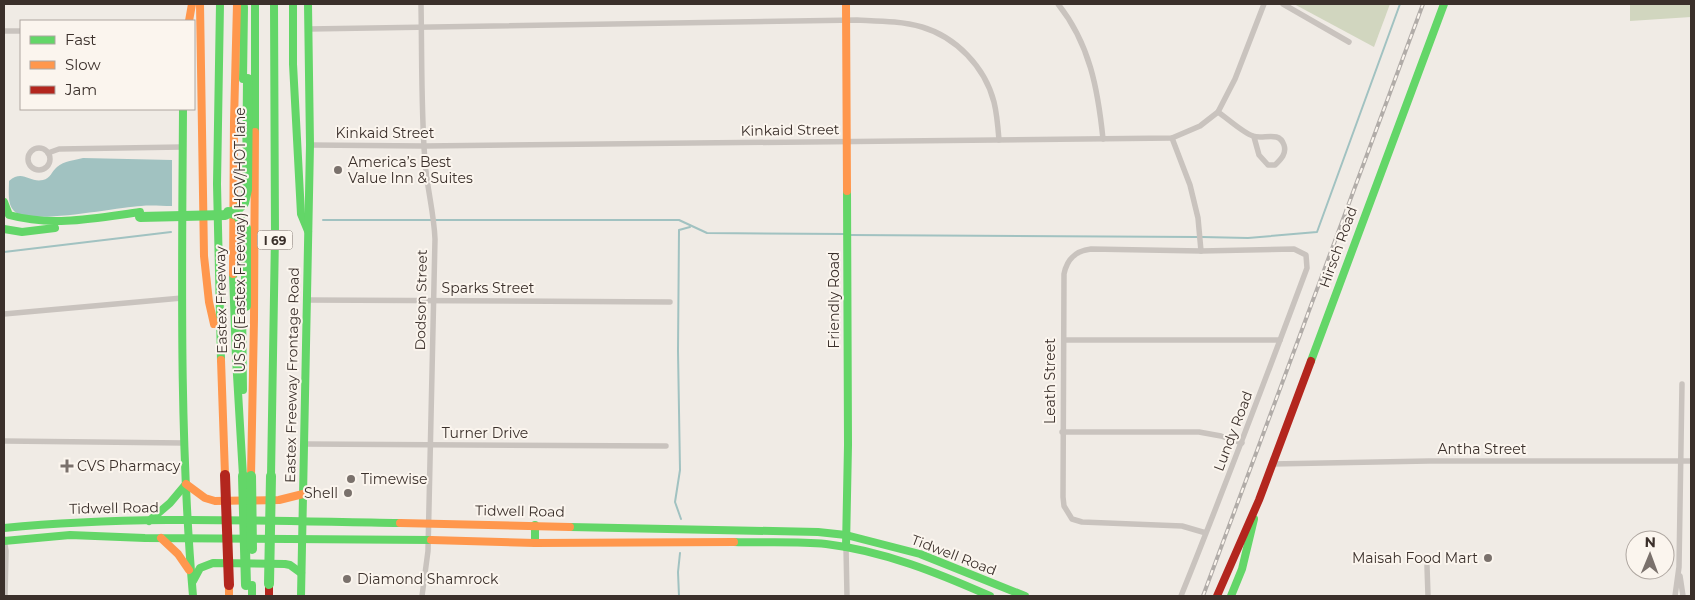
<svg xmlns="http://www.w3.org/2000/svg" width="1695" height="600" font-family="Montserrat,sans-serif">
<rect width="100%" height="100%" fill="#f0ebe5"/>
<g fill="#d1d6bf">
<path d="M1294,4H1390L1374,47Z"/>
<path d="M1630,4H1691V17L1630,21Z"/>
</g>
<path fill="#a1c2c1" d="M83,158L172,160V206C161,206 151,205 141,206C117,207 29,226 14,211C7,204 9,190 9,181C23,169 29,183 43,180C50,179 52,171 57,167C64,161 75,160 83,158Z"/>
<g fill="none" stroke-linecap="round" stroke-linejoin="round">
<g stroke="#a1c2c1" stroke-width="2">
<path d="M323,220H679L707,233L845,234"/>
<path d="M849,235L1197,237"/>
<path d="M1202,237L1248,238L1317,232L1400,4"/>
<path d="M4,252L171,232"/>
<path d="M681,519L675,502L680,470L678,351L679,230L690,227"/>
<path d="M679,596L678,572L680,553"/>
</g>
<g stroke="#c9c3be" stroke-width="5.5">
<path d="M421,4C422,57 421,110 425,162C427,188 434,213 435,239L428,551L422,596"/>
<path d="M1058,4C1090,44 1098,90 1103,139"/>
<path d="M1283,4L1349,42"/>
<path d="M309,29L857,20C878,21 901,21 922,27C956,37 985,67 994,102C997,114 998,127 999,140"/>
<path d="M4,31H21"/>
<path d="M1218,112C1227,118 1243,133 1253,136C1263,140 1279,130 1284,145C1287,154 1280,160 1275,165H1268L1259,155L1254,137"/>
<path d="M1172,138L1190,185L1198,218L1201,251"/>
<path d="M310,145L424,146L1172,138L1200,126L1218,112L1235,79L1264,4"/>
<circle cx="39" cy="159" r="11"/>
<path d="M48,153L59,149L182,147"/>
<path d="M307,300L670,302"/>
<path d="M4,314L182,298"/>
<path d="M1064,340H1280"/>
<path d="M1062,432H1199L1221,436L1242,443"/>
<path d="M4,441L184,443"/>
<path d="M304,444L666,446"/>
<path d="M1272,464L1429,461H1691"/>
<path d="M4,539L6,551L5,596"/>
<path d="M846,547L847,596"/>
<path d="M1427,566L1428,596"/>
<path d="M1680,576L1683,596"/>
<path d="M1181,596C1225,487 1266,378 1307,268L1306,255L1294,249L1201,251L1091,249C1075,251 1067,259 1064,274L1063,497L1064,506L1072,519L1082,522L1182,526L1206,533"/>
<path d="M1675,596L1679,567L1682,384"/>
</g>
<g stroke="#63d668" stroke-width="8">
<path d="M220,4L217,184L221,360"/>
<path d="M293,4V64L301,214L308,231"/>
<path d="M243,79L244,7"/>
<path d="M183,109C182,271 179,434 193,596"/>
<path d="M255,132V4"/>
<path d="M4,202L9,215C53,227 96,218 140,212"/>
<path d="M4,229L22,232L55,228"/>
<path d="M233,274L236,358L243,476"/>
<path d="M242,306L243,390"/>
<path d="M1311,361L1444,4"/>
<path d="M271,476L275,235L274,4"/>
<path d="M149,521L170,503L186,484"/>
<path d="M535,525V543"/>
<path d="M570,527L818,532L846,535L920,554L1025,596"/>
<path d="M4,528C135,515 268,521 400,523"/>
<path d="M4,541L70,535L145,538L431,540"/>
<path d="M734,542C764,543 796,541 826,544C884,551 938,573 990,596"/>
<path d="M846,547L848,445L847,191"/>
<path d="M193,581L200,568L213,563L285,564L290,565L301,573"/>
<path d="M252,585V596"/>
<path d="M301,596L310,145L308,4"/>
<path d="M1231,596L1242,569L1254,519"/>
</g>
<g stroke="#ff974d" stroke-width="8">
<path d="M200,4L204,256L209,302L214,324"/>
<path d="M846,4L847,191"/>
<path d="M189,21L192,4"/>
<path d="M233,274L234,121L237,4"/>
<path d="M221,360L225,475"/>
<path d="M251,476L254,319L255,132"/>
<path d="M186,484L205,498L215,501L279,500L303,494"/>
<path d="M400,523L570,527"/>
<path d="M161,538L178,554L189,570"/>
<path d="M431,540L535,543L734,542"/>
<path d="M229,585V596"/>
</g>
<g stroke="#b3261e" stroke-width="8">
<path d="M269,584V596"/>
<path d="M1217,596L1259,500L1311,361"/>
</g>
<g stroke="#b1aca8" stroke-width="4">
<path id="rail" d="M1203,596L1423,4"/>
</g>
<use href="#rail" stroke="#fbf5ee" stroke-width="2" stroke-dasharray="5.5" stroke-linecap="butt"/>
<g stroke="#63d668" stroke-width="10">
<path d="M228,212L237,215L246,228V306"/>
<path d="M140,217L225,215L238,209L244,203L247,190L248,79"/>
<path d="M243,476L246,585"/>
<path d="M251,476L252,549"/>
<path d="M269,584L271,476"/>
</g>
<path stroke="#b3261e" stroke-width="10" d="M225,475L229,585"/>
</g>
<g fill="#7a716c" stroke="#fbf5ee" stroke-width="2">
<circle cx="338" cy="170" r="5"/>
<path d="M64.5 458.5h5v5h5v5h-5v5h-5v-5h-5v-5h5z"/>
<circle cx="351" cy="479" r="5"/>
<circle cx="348" cy="493" r="5"/>
<circle cx="1488" cy="558" r="5"/>
<circle cx="347" cy="579" r="5"/>
</g>
<g text-anchor="middle" dominant-baseline="central" stroke-width="4" stroke-linejoin="round" paint-order="stroke">
<rect fill="#fbf5ee" stroke="#756b66" stroke-width="1" x="257.5" y="230.5" width="35" height="19" rx="4"/>
<g font-size="12" font-weight="bold" fill="#3b302b">
<text x="275" y="240">I 69</text>
</g>
<g font-size="14" fill="#3b302b" stroke="#fbf5ee">
<text transform="translate(790 130) rotate(-1)">Kinkaid Street</text>
<text x="385" y="133">Kinkaid Street</text>
<text transform="translate(240 240) rotate(-90)">US 59 (Eastex Freeway) HOV/HOT lane</text>
<text transform="translate(1338 247) rotate(-70)">Hirsch Road</text>
<text x="488" y="288">Sparks Street</text>
<text transform="translate(221 300) rotate(-91)">Eastex Freeway</text>
<text transform="translate(421 300) rotate(-89)">Dodson Street</text>
<text transform="translate(834 300) rotate(-90)">Friendly Road</text>
<text transform="translate(292 375) rotate(-89)">Eastex Freeway Frontage Road</text>
<text transform="translate(1050 381) rotate(-90)">Leath Street</text>
<text transform="translate(1233 431) rotate(-69)">Lundy Road</text>
<text x="485" y="433">Turner Drive</text>
<text x="1482" y="449">Antha Street</text>
<text transform="translate(114 508) rotate(-1)">Tidwell Road</text>
<text transform="translate(520 511) rotate(1)">Tidwell Road</text>
<text transform="translate(954 555) rotate(21)">Tidwell Road</text>
</g>
<g font-size="14" fill="#3b302b" stroke="#fbf5ee" text-anchor="start">
<text x="348" y="162">America’s Best<tspan x="348" dy="16">Value Inn &amp; Suites</tspan></text>
<text x="77" y="466">CVS Pharmacy</text>
<text x="361" y="479">Timewise</text>
<text x="338" y="493" text-anchor="end">Shell</text>
<text x="1478" y="558" text-anchor="end">Maisah Food Mart</text>
<text x="357" y="579">Diamond Shamrock</text>
</g>
</g>
<rect width="1695" height="600" fill="none" stroke="#3b302b" stroke-width="10"/>
<rect x="20" y="20" width="175" height="90" fill="#fbf5ee" stroke="#aea6a0"/>
<rect x="30" y="36" width="25" height="8" fill="#63d668" stroke="#aea6a0"/>
<text x="65" y="45" font-size="15" fill="#3b302b">Fast</text>
<rect x="30" y="61" width="25" height="8" fill="#ff974d" stroke="#aea6a0"/>
<text x="65" y="70" font-size="15" fill="#3b302b">Slow</text>
<rect x="30" y="86" width="25" height="8" fill="#b3261e" stroke="#aea6a0"/>
<text x="65" y="95" font-size="15" fill="#3b302b">Jam</text>
<g transform="translate(1650 555) rotate(1)"><circle r="24" fill="#fbf5ee" stroke="#aea6a0"/>
<path d="M0-4L9 19L0 12L-9 19Z" fill="#7a716c"/>
<text y="-8" font-size="14" font-weight="bold" text-anchor="middle" fill="#3b302b">N</text>
</g>
</svg>
